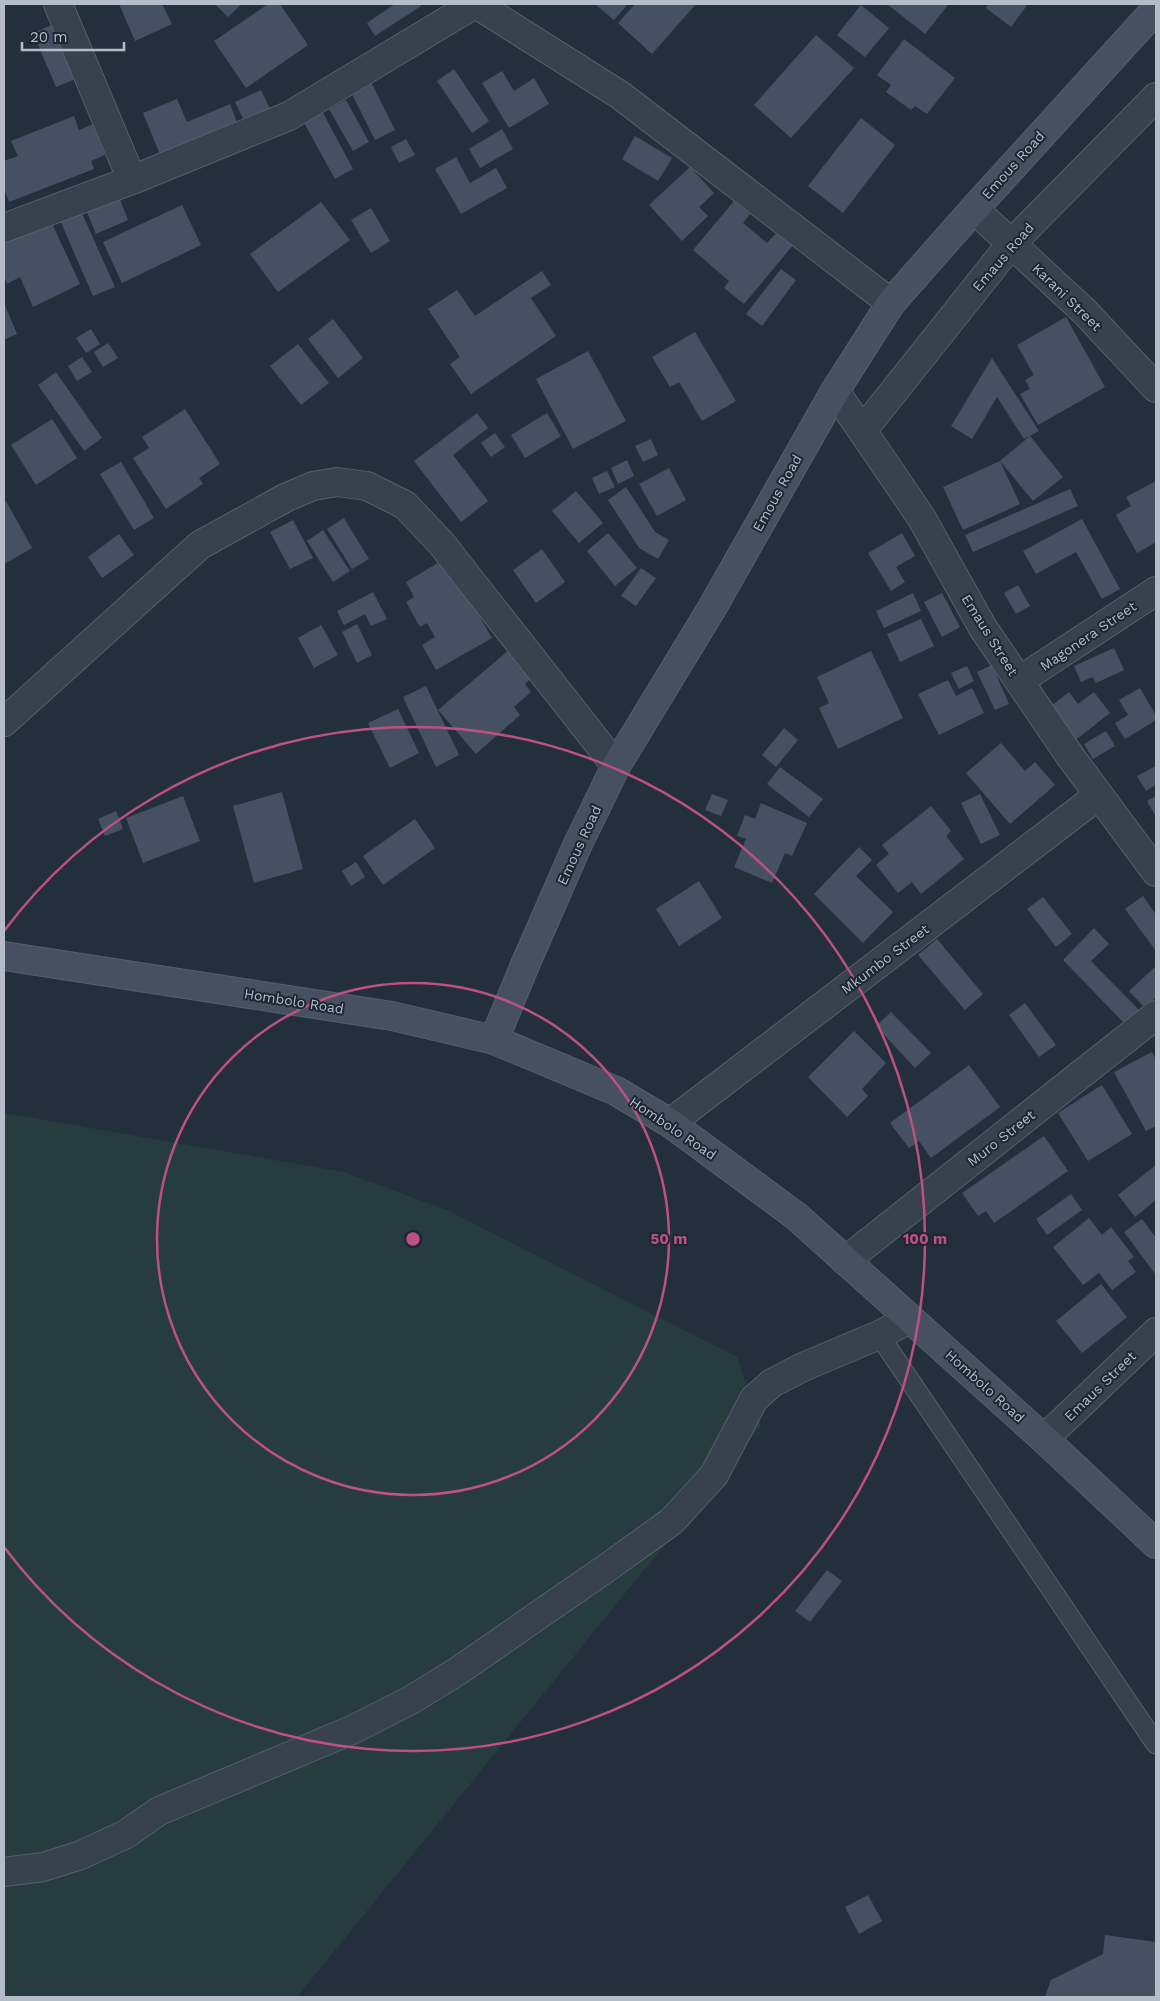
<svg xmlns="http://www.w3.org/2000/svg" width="1160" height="2001" font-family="'Work Sans',sans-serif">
<rect width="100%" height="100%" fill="#242f3e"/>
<path fill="#263c3f" d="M4,1113L344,1172L449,1211L737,1357L761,1426L297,1997H4Z"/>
<g fill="#455162">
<path d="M119,4H162L172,24L135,41Z"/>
<path d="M215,4H242L228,17Z"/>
<path d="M268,4H280L308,45L246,88L214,41Z"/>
<path d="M395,4H420L421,6L375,36L367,23Z"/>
<path d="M595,4H628L614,20Z"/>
<path d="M635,4H696L652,54L618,23Z"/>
<path d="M887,4H946L948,5L925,34Z"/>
<path d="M988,4H1028L1011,27L986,8Z"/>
<path d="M861,5L889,28L865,57L837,35Z"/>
<path d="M59,22L83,76L56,87L33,33Z"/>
<path d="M816,35L854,68L791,138L754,105Z"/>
<path d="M904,39L955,78L927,114L915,106L911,110L886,92L891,85L877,75Z"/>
<path d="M454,69L489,121L472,133L437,81Z"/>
<path d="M502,71L514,91L534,78L549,104L509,128L482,83Z"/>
<path d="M371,82L395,130L375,140L351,92Z"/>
<path d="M261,90L270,109L244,121L235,102Z"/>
<path d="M177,99L187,122L230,104L238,125L161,157L143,113Z"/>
<path d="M346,100L369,142L353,151L329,109Z"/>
<path d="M322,111L353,169L335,179L303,121Z"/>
<path d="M74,116L79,130L93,124L105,155L91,161L94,169L9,202L4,189V161L18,156L11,141Z"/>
<path d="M861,118L895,145L843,213L808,186Z"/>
<path d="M502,129L513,149L480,168L469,149Z"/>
<path d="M635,136L672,158L658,181L622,159Z"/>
<path d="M406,139L415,155L399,163L391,147Z"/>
<path d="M456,157L470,183L496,168L507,188L461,214L435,169Z"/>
<path d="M690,167L714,193L699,207L708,216L682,241L649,205Z"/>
<path d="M119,197L128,220L96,234L86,210Z"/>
<path d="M734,201L750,214L743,223L767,243L778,231L794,244L744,304L724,288L729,281L693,250Z"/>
<path d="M321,202L350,240L278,292L250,254Z"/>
<path d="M182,205L201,245L122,283L103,242Z"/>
<path d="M371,208L390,241L371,253L351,220Z"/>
<path d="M80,209L115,287L93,296L59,218Z"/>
<path d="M50,219L80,284L33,307L20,277L7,284L4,277V241Z"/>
<path d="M781,269L796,280L762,326L746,314Z"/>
<path d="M542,271L551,285L531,298L556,336L471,394L450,364L460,357L428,309L457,290L475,316Z"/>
<path d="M4,303L17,334L4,340Z"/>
<path d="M1066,317L1105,387L1038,425L1020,394L1030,389L1025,380L1034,375L1017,345Z"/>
<path d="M333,319L363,358L338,378L308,339Z"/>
<path d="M91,329L100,344L86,353L76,338Z"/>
<path d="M695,332L736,401L702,421L679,382L670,387L652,357Z"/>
<path d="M108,343L118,358L103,367L94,352Z"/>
<path d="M298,344L329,383L301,405L270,366Z"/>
<path d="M588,351L626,421L573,449L536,379Z"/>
<path d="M82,357L92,372L77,381L68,366Z"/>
<path d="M992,358L1039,431L1024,439L997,397L972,439L951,426Z"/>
<path d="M56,372L102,438L84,451L38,385Z"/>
<path d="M185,409L220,464L199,478L203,484L166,509L133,458L149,448L142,437Z"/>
<path d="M477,413L488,428L453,455L488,501L461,522L414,461Z"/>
<path d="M547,413L561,436L525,458L511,435Z"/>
<path d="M52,419L77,458L36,485L11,445Z"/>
<path d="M495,433L505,447L491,457L481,443Z"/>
<path d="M1030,436L1063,477L1033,501L1000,461Z"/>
<path d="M651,439L658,455L643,462L635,446Z"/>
<path d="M627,460L634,476L618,484L611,468Z"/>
<path d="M1000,461L1020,504L963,530L943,487Z"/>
<path d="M121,462L154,518L134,530L100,474Z"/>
<path d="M669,468L686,500L657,516L639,484Z"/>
<path d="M607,471L615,487L599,494L592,478Z"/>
<path d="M1156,481V542L1137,553L1116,515L1131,506L1126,497Z"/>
<path d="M626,487L655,532L669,540L658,559L639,548L608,500Z"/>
<path d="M1070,489L1078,506L973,552L965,535Z"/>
<path d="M576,491L603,523L579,543L552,511Z"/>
<path d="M6,501L32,548L4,564V502Z"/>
<path d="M344,518L369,559L352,569L327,529Z"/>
<path d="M1082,519L1120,589L1102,599L1076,552L1036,574L1023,551Z"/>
<path d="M293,520L313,558L290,569L270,532Z"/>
<path d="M323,530L350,571L333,582L307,541Z"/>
<path d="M608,533L637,568L615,586L587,551Z"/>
<path d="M902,533L915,556L896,567L905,582L891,591L868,553Z"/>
<path d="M119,534L134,555L102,578L88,557Z"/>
<path d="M542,549L565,582L536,603L513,570Z"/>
<path d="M446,558L492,638L436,670L422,645L435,637L427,623L420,627L406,602L414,597L406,582Z"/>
<path d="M641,568L656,578L636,606L621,596Z"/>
<path d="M1018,585L1030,606L1016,614L1004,593Z"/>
<path d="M373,592L387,619L371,626L365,614L344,625L337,611Z"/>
<path d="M913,593L921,611L884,628L876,611Z"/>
<path d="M942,593L960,627L942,637L924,602Z"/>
<path d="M921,619L934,646L900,662L887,634Z"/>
<path d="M357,624L372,655L357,663L342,632Z"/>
<path d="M321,625L338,655L314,668L298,638Z"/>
<path d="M1114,648L1124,670L1096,683L1093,677L1081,682L1074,666Z"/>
<path d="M509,650L533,677L525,684L531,692L514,707L520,715L476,754L438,710Z"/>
<path d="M871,651L903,718L838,749L819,708L829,703L817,677Z"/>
<path d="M992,665L1009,704L995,710L977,672Z"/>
<path d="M967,666L974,681L959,689L951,673Z"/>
<path d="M948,680L956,696L972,688L984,713L939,735L918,694Z"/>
<path d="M426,686L459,755L436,767L403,697Z"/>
<path d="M1140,688L1156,716V720L1125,739L1115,723L1128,715L1119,700Z"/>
<path d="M1069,692L1078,704L1094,692L1110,713L1073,742L1047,709Z"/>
<path d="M398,709L419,753L390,768L368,723Z"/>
<path d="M784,728L798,740L776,767L762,755Z"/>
<path d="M1106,731L1115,746L1093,759L1084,744Z"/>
<path d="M1001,743L1025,771L1035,762L1055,785L1010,824L966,773Z"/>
<path d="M1156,766V785L1146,791L1137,776Z"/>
<path d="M780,767L823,799L809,817L767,784Z"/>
<path d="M282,792L303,869L254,883L233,806Z"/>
<path d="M712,794L728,800L721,816L705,810Z"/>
<path d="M980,794L1000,835L981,844L961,803Z"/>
<path d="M183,796L200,841L143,863L126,818Z"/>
<path d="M1156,796V817L1147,801Z"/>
<path d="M761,803L807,823L792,856L785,853L772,883L734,867L746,839L737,836L745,815L755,819Z"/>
<path d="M931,806L951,831L946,836L964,859L921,894L912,882L898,893L876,865L889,854L882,845Z"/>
<path d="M116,811L123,829L105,836L98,819Z"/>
<path d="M415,819L435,848L383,885L363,856Z"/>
<path d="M859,847L872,860L856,876L893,912L863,943L814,894Z"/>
<path d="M356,862L365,877L351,886L342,871Z"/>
<path d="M699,881L722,918L679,946L656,909Z"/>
<path d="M1143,896L1156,915V951L1125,909Z"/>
<path d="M1043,897L1072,934L1056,947L1027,909Z"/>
<path d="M1094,928L1109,944L1091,961L1140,1011L1126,1025L1063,960Z"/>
<path d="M937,939L983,994L965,1010L918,955Z"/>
<path d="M1156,966V997L1145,1008L1129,991Z"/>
<path d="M1025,1003L1056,1045L1039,1057L1009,1015Z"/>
<path d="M891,1012L931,1053L915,1068L876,1026Z"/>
<path d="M854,1031L886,1063L862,1089L868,1096L847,1117L808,1077Z"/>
<path d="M1152,1052L1156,1060V1126L1146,1131L1114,1072Z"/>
<path d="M969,1065L1000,1107L931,1158L919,1141L909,1148L890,1123Z"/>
<path d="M1102,1085L1132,1134L1088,1161L1058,1113Z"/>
<path d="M1044,1136L1068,1171L994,1223L986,1211L978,1216L962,1193Z"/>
<path d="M1156,1165V1200L1135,1217L1118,1195Z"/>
<path d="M1071,1194L1082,1210L1047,1235L1036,1219Z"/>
<path d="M1089,1218L1102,1235L1111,1227L1134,1257L1128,1261L1136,1272L1112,1290L1099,1273L1083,1285L1053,1247Z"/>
<path d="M1142,1219L1156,1238V1275L1124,1232Z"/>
<path d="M1101,1284L1127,1317L1082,1353L1056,1321Z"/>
<path d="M827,1570L842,1581L810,1622L795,1611Z"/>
<path d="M868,1895L882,1921L859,1934L845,1907Z"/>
<path d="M1105,1935L1156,1942V1997H1045L1051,1980L1103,1954Z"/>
</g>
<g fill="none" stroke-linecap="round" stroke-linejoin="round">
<g stroke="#565f6c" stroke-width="21">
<path id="lane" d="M879,1335L1156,1744"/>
</g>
<g stroke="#565f6c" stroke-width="30">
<g id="street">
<path d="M58,4L132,180"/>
<path d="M476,4L620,95L891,303"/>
<path d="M974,209L1085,312L1156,388"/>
<path d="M4,228L132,180L289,116L475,4"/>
<path d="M835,391L921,517L983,628L1070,756L1156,872"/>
<path d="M863,430L1011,244L1156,97"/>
<path d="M1019,681L1156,591"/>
<path d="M4,722L200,545L285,498L313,486L337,482L367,486L405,505L441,543L616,766"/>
<path d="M670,1123L1099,795"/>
<path d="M845,1261L1156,1015"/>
<path d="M1044,1439L1156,1332"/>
<path d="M4,1872L43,1867L81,1855L126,1834L159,1811L354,1729L411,1700L458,1671L608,1567L672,1521L714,1475L754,1399L772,1383L803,1367L879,1335L910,1319"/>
</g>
</g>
<g stroke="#565f6c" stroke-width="30">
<g id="secondary">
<path d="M4,956L392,1016L494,1040L616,1091L670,1123L796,1216L1044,1439L1156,1544"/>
<path d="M494,1040L525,965L577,846L616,766L712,608L835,391L891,303L974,209L1156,9"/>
</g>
</g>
<use href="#lane" stroke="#38414e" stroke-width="19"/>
<use href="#street" stroke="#38414e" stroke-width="28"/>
<use href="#secondary" stroke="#465061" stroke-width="28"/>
</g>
<g fill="none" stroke="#bd5182" stroke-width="2.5">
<circle cx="413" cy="1239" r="256"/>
<path d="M4 931A512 512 0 1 1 4 1547"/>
</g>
<g text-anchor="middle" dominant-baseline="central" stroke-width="4" stroke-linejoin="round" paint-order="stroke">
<g font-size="14" fill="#b4bcc9" stroke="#1d2633">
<text transform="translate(1013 165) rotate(-48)">Emous Road</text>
<text transform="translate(1003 257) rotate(-49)">Emaus Road</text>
<text transform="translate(1067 297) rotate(44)">Karani Street</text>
<text transform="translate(777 493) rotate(-61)">Emous Road</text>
<text transform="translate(990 635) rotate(58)">Emaus Street</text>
<text transform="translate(1088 636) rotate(-34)">Magonera Street</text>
<text transform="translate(579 845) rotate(-65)">Emous Road</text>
<text transform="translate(885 959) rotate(-37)">Mkumbo Street</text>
<text transform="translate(294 1001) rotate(9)">Hombolo Road</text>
<text transform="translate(673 1128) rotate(34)">Hombolo Road</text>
<text transform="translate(1001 1138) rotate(-38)">Muro Street</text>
<text transform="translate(985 1386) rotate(42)">Hombolo Road</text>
<text transform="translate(1100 1386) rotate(-44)">Emaus Street</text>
</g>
</g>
<circle cx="413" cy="1239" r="8" fill="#bd5182" stroke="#1d2633" stroke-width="2.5"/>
<g font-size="15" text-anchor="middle" font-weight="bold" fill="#bd5182" stroke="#1d2633" stroke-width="4" stroke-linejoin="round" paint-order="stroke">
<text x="669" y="1244">50 m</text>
<text x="925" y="1244">100 m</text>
</g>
<rect width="1160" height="2001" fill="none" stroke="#b4bcc9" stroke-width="10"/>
<path d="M22 42v8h102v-8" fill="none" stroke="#b4bcc9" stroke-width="2.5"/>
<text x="30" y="42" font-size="15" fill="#b4bcc9" stroke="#1d2633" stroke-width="4" paint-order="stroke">20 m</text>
</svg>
